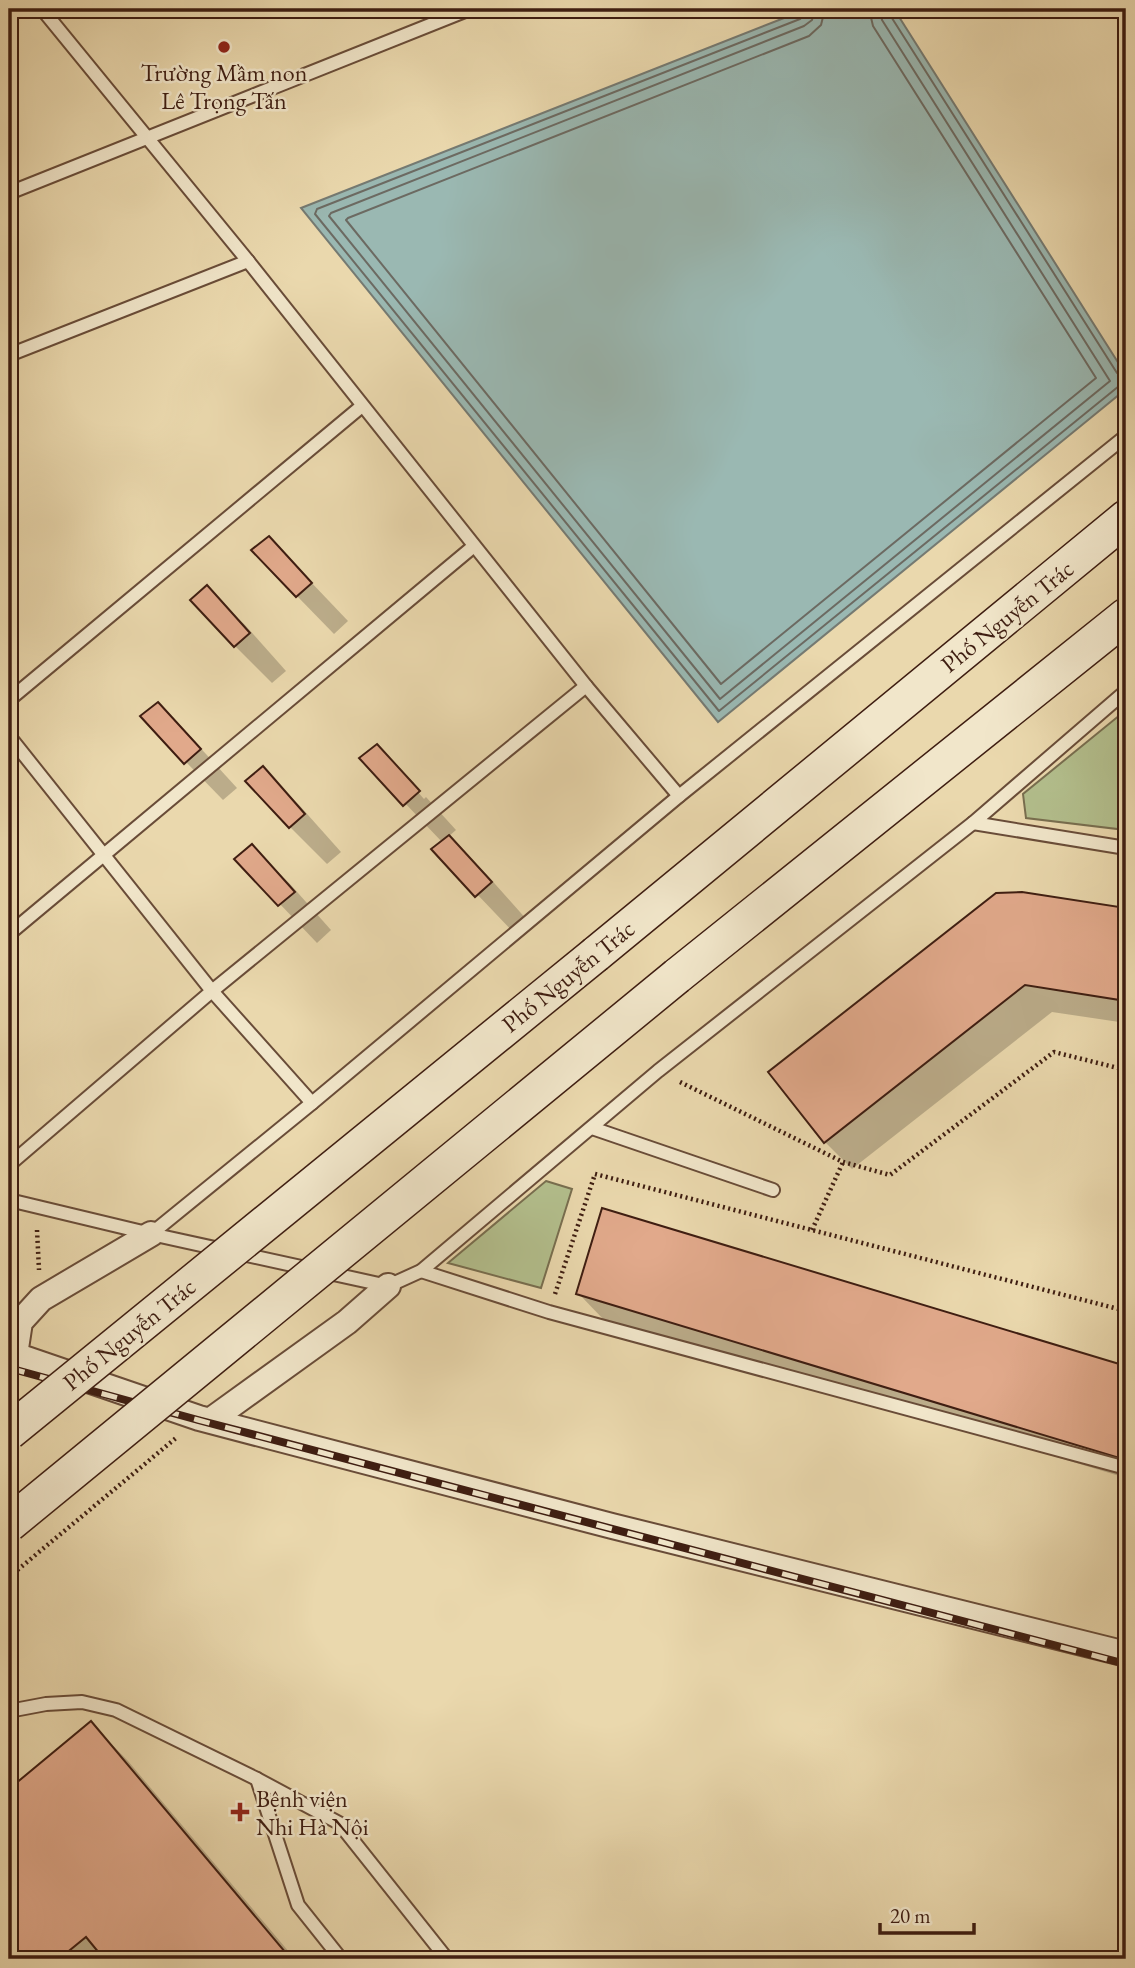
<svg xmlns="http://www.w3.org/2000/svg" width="1135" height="1968" font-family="'EB Garamond',serif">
<rect width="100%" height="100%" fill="#ead8ad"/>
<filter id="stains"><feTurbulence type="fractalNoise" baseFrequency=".00286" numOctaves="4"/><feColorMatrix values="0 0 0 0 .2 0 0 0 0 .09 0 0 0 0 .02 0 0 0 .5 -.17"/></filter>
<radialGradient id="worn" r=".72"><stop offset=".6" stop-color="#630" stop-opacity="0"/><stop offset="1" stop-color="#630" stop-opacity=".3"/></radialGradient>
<g fill="#b3bf8d" stroke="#786e4f" stroke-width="2">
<path d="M1126,710V830L1026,818L1023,794Z"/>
<path d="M546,1181L572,1189L541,1288L448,1263Z"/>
</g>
<path fill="#9ab8b2" stroke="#757a72" stroke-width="2" d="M807,9H894L1126,375V389L718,722L301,208Z"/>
<g fill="#0003">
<path d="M269,538L348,621L334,634L297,596Z"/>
<path d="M207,588L245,625L286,671L272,683L235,646Z"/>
<path d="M158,704L195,742L237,788L223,800L186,762Z"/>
<path d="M377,746L414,783H410L424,799L426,797L456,830L448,837L487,875L528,921L514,933L434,849L443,843L362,758Z"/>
<path d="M263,769L300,806L341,852L327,864L290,827Z"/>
<path d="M252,847L290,884L331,930L317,943L237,859Z"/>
<path d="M1022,894L1126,910V1023L1052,1012L852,1169L825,1142Z"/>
<path d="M603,1210L1126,1368V1478L605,1321L578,1293Z"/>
<path d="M91,1723L128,1761L295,1959H9V1792Z"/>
</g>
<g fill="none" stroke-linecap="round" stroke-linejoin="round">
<g stroke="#6c6a62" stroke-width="2">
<path d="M806,9L805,14L800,19L317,209L315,214L719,711L1119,386L1125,383L1126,384"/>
<path d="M815,9L812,20L804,26L331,213L329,216L720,699L1110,381L882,20L880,9"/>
<path d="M825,9L821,25L809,36L348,218L346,220L721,684L1096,378L873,26L869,9"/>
<path d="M889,9L890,15L1117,373L1125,378L1126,377"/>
</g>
</g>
<g fill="#e1a98b" stroke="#3e1d11" stroke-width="2">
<path d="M269,536L312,583L296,597L251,550Z"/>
<path d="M207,585L250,633L234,647L190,600Z"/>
<path d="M158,702L201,749L184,764L140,716Z"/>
<path d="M377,744L420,791L403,806L359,758Z"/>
<path d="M263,766L305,814L289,828L245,781Z"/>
<path d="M449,835L492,882L475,897L431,849Z"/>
<path d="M252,844L295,892L278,906L234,859Z"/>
<path d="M1022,892L1126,908V1001L1025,985L824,1143L768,1072L996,893Z"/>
<path d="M602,1208L1126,1366V1460L576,1294Z"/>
<path d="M91,1721L291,1959H104L86,1937L59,1959H9V1789Z"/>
</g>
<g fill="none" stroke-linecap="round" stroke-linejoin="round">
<g stroke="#694c38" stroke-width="16">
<g id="lane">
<path d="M42,9L248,261L586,686L679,796"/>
<path d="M9,193L470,9"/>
<path d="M9,355L248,261"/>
<path d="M9,700L362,406"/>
<path d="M9,736L212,991L312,1103"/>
<path d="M973,823L1126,848"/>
<path d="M9,934L474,546"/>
<path d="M592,1128L773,1190"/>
<path d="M9,1165L212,991L586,686"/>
<path d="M9,1200L151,1234L312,1103L679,796L1126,436"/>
<path d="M151,1234L388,1286L421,1271L658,1071L973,823L1126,691"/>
<path d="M421,1271L549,1312L1126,1468"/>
<path d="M9,1711L46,1704L82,1702L116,1710L257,1779L339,1823L447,1959"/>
<path d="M257,1779L298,1905L341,1959"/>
</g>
</g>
<g stroke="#694c38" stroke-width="28">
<g id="street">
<path d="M151,1234L41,1299L20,1322L15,1355L199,1418L612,1526L1126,1654"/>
<path d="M211,1420L347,1322L388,1286"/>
</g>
</g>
<g stroke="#3e1d11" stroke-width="38">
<g id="secondary">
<path d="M596,954L1126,518"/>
<path d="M677,976L1126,616"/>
</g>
</g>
<g stroke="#3e1d11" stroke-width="4.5" stroke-dasharray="2 3.5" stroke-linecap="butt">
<path d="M680,1082L843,1162L890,1175L1054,1052L1126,1070"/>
<path d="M37,1230L39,1270"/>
<path d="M812,1230L843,1162"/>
<path d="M555,1294L595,1174L1126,1311"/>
<path d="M9,1577L176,1438"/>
</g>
<use href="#lane" stroke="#f1e6ca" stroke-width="12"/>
<use href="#street" stroke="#f1e6ca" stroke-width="24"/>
<use href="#secondary" stroke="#f1e6ca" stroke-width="35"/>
<g stroke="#3e1d11" stroke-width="8">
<path id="rail" d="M9,1368L198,1420L1126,1664"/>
</g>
<use href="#rail" stroke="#f1e6ca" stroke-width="5" stroke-dasharray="16" stroke-linecap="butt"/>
<g stroke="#3e1d11" stroke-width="38" stroke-linecap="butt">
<g id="secondary-bridge">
<path d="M9,1432L596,954"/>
<path d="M9,1524L677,976"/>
</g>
</g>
<use href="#secondary-bridge" stroke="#f1e6ca" stroke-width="35"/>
</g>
<g fill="#8f2418" stroke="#f1e6ca" stroke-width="2.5">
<circle cx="224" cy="47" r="7"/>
<path d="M236.5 1801.5h7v7h7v7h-7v7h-7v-7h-7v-7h7z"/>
</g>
<g text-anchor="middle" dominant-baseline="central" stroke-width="5" stroke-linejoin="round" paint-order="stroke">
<g font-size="24" fill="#3e1d11" stroke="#f1e6ca">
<text x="224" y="72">Trường Mầm non<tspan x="224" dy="28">Lê Trọng Tấn</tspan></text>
<text x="256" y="1798" text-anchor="start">Bệnh viện<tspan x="256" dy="28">Nhi Hà Nội</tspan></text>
</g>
<g font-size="24" fill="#3e1d11" stroke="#f1e6ca">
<text transform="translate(1007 616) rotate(-39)">Phố Nguyễn Trác</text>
<text transform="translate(568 976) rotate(-39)">Phố Nguyễn Trác</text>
<text transform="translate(129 1334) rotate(-39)">Phố Nguyễn Trác</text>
</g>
</g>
<rect width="1135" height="1968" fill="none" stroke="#ead8ad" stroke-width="35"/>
<rect x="10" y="10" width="1114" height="1947" fill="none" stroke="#3e1d11" stroke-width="3.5"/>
<rect x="18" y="18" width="1100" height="1933" fill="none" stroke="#3e1d11" stroke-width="2"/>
<path d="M880 1923v10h94v-10" fill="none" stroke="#3e1d11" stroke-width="3.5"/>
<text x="890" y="1923" font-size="21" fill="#3e1d11" stroke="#f1e6ca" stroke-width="5" paint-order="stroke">20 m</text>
<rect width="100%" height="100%" filter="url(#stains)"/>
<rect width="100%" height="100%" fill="url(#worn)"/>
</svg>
